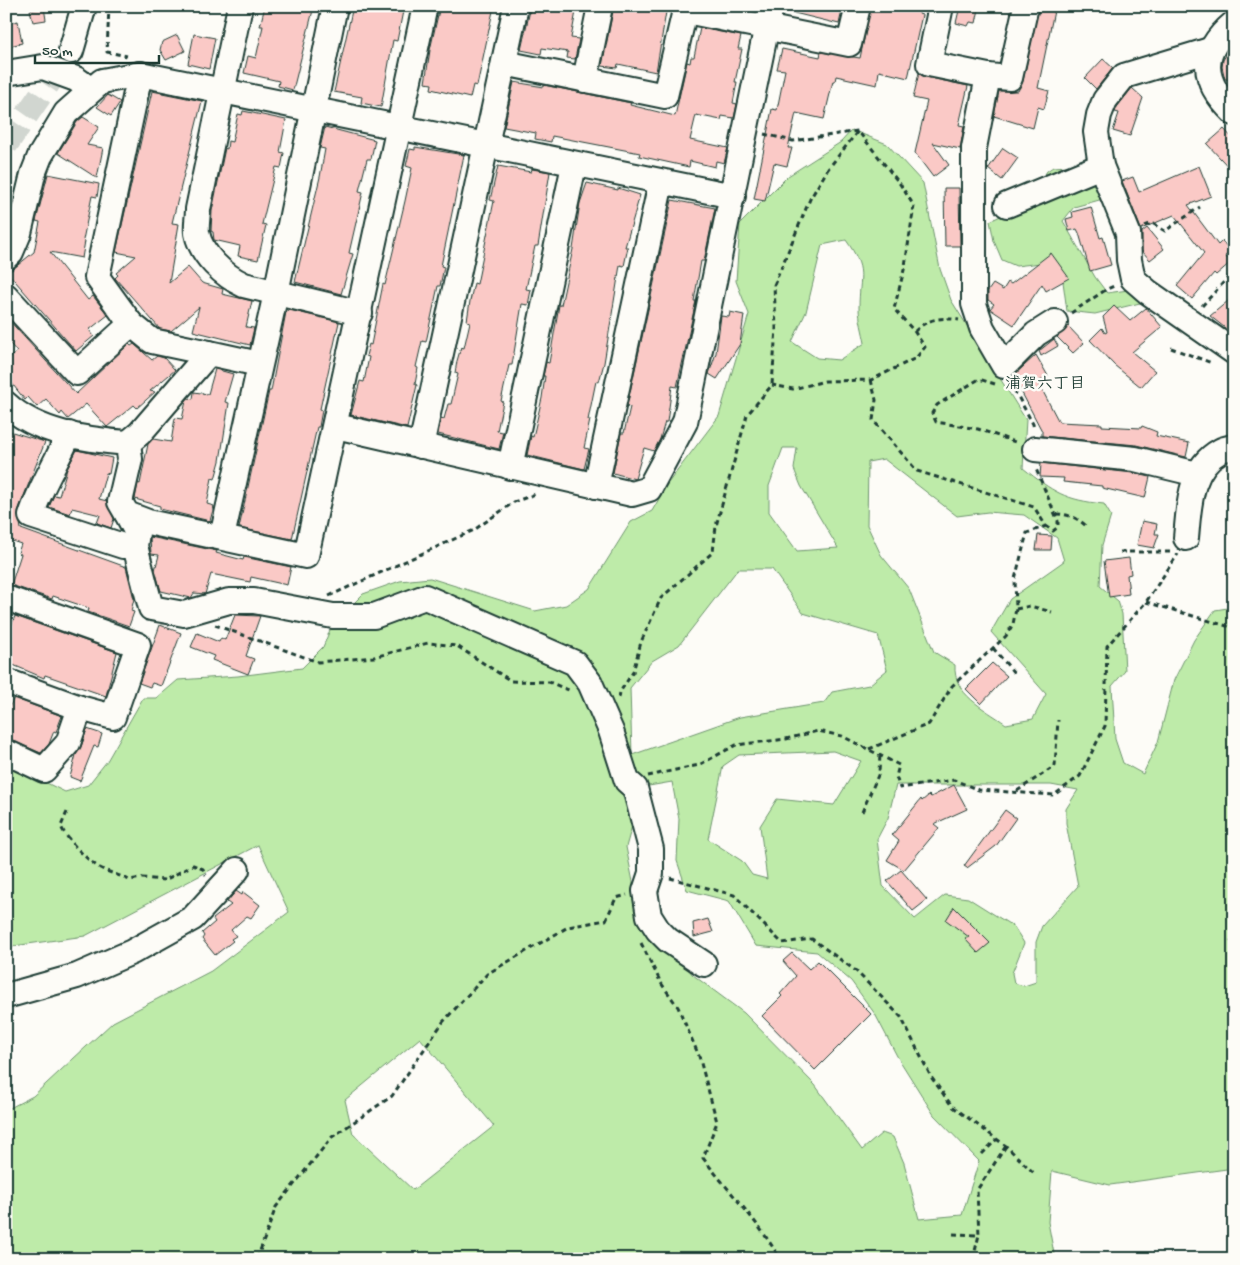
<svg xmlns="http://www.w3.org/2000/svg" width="1240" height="1265" font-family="'Gochi Hand','Klee One',sans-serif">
<rect width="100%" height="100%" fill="#fdfcf7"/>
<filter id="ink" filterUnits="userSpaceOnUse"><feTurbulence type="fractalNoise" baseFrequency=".02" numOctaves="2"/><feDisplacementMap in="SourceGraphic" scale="10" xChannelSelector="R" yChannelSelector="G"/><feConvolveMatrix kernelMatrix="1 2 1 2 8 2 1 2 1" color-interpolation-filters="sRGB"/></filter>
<g filter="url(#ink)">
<g fill="#beeba9" stroke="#6e946e" fill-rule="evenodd">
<path d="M852,130L887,144L923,183L940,269L951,300L1026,420L1023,468C1053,492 1065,500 1104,504L1111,516L1102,545L1100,586L1118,601L1122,614L1125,671L1112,686L1115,739L1123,763L1143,774L1158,742L1174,680L1194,640L1215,610L1234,607V933L1229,941L1234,945V1168L1110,1185L1052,1171L1048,1222L1055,1259H6V1110L33,1096L113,1022L211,971L289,912L258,845L85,936L6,947V763L65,792L88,785L107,761L143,698H157L178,680L238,676L302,668L323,647L332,625L363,594L400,581L430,578L535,611L566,605L589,589L631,522L652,511L668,483L719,416L749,314L736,281L740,224L788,176L841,142ZM846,240C868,271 859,275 859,308C859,319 863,332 865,343L839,360L817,358L792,342L806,312L822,245ZM783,448H797L794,469L801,486L838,548L797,551L769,512V486ZM884,459L957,516L988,512L1024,515L1057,538L1064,561L1010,599L991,632L1046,694L1033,719L1006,724C984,708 953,695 955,665L934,652L909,589L881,555L867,525L868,462ZM738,569H772L803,613L878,635L887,670L869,685L832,692L824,703L740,717L632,755L630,688L652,661L679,645ZM833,751L861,761L834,805L777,799L760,826L767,879L752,875L742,861L708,839L723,766L739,755ZM672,782L679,819L677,861L687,890L729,901L756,946L817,952L851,981L875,1014L897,1056L934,1115L979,1161L962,1215L919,1219L904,1163L893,1137L882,1133L862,1150L815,1085L744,1013L693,975L638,907L626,847L643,787ZM896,785H1051L1078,790L1066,809V823L1078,886L1042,926L1036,942V982L1024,986L1014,983L1012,973L1024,943L1014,927L968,898L945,895L915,919L883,886L877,839L888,818ZM420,1038L494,1126L413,1190L353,1134L345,1100Z"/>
<path d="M1081,165L1099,182L1103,199L1074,207L1063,221L1095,277L1107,293L1156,286L1232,363C1200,347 1173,326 1148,301L1095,314L1067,311L1061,267L1049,262L1016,266L1002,260L994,241L990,221L1015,209L1032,195L1047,171L1053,167Z"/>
</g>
<g fill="#fac9c6" stroke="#1f3d34">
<path d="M265,6H314L293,90L278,86L279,81L244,73L248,56L256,58L263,26H260Z"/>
<path d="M353,6L383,10V6H404L397,41L393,40L381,107L361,103L362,97L334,92Z"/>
<path d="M440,6H494L477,86L473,85L470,98L431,89L432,84L425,83L430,50Z"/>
<path d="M531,6H577L571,38L579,39L575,59L567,58L568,52L542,48L541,54L521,50Z"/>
<path d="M614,6H667L656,72L618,64L617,68L602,66Z"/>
<path d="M787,6H843L839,24L786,11Z"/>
<path d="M871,6H920L919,14L922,15L908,78L879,71L877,85L836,76L835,81H833L824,119L796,113L788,148H792L787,166L774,163L765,201L754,199L772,109L777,110L785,70L777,69L782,49L820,57L821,52L860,58Z"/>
<path d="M960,6L979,9L976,23L970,22L968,26L956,23Z"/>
<path d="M1039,6H1055L1038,88L1049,91L1044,109L1038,107L1033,128L994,116L999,91H1018L1023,81Z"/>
<path d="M44,7L46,20L33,22L30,10Z"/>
<path d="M18,21L22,43L6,47V24Z"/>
<path d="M700,28L741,36L738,49H742L735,82H737L733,103L737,104L734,118L722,116L721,120L696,115L690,140L728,148L724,163L716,161L715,167L690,161L689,167L639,156L640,153L552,136L551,142L535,139L536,133L504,127L514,82L544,87V85L631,103L630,105L675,116L687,62L690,63L691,57H694Z"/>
<path d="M194,34L215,38L209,69L188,64Z"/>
<path d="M177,35L185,51L166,60L160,50L162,42Z"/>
<path d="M1234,42V79H1225L1222,67L1223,60Z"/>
<path d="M1103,59L1113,68L1096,89L1085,78Z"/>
<path d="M919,73L926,77L968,86L959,125L964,126L960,149L933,143L949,165L933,177L915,153L927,101L913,98Z"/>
<path d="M1132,88L1143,98L1130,136L1113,131L1119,113L1115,112L1117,107Z"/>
<path d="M152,91L202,101L172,223L179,224L169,283L188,267L202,283L223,289L222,294L252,301L246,327L254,328L250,345L193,331L199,307L171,331L160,329L115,278L118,275L116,273L136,256L116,252Z"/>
<path d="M108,95L120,102L111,116L97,107Z"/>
<path d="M243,111L286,120L280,152L284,153L281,168L276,167L262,224L266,225L258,260L238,256L240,246L214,240L213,232L211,231L212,211L225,148L227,149L228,141L232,142L238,114L242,115Z"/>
<path d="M83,117L99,127L87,145L103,148L97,178L58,153L77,122Z"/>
<path d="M325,127L375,140L371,159H367L359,191L363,192L349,253L353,254L341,294L295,282L320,177L325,149L320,148Z"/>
<path d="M1224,129L1234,140V173L1207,144Z"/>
<path d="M415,147L464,155L441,266L444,267L440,286H438L426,342L422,341L416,367L418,368L415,384L417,385L407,428L351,415L360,381L364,382L369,357L366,356L369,344L371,345L383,284L385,285L405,201L412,168L406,166L410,149L415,150Z"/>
<path d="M1003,148L1018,158L1002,180L988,169Z"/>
<path d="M498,166L531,172L532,169L550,172L538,246H535L526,289L531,290L528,305L522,304L512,365H509L501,401L503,402L497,431L503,432L499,449L438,434L441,418L444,419L448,404H451L458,374L455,373L457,361L461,347L464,348L470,322L467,321L470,301L474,283L477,284L494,201L490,200Z"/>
<path d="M1199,166L1211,196L1188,205L1218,245L1222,241L1231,251L1225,256L1231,262L1216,275L1214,273L1192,299L1177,286L1204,253L1174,215L1141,229L1122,181L1133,177L1139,192Z"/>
<path d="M48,174L99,184L97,197L92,196L83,240L85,241L82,258L50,252L88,300L93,296L108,315L89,330L94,336L76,351L8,273L34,252L40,222L36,221Z"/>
<path d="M587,183L618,190V188L640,195L625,247H628L624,266L620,265L604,363L599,382L596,381L588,420H590L584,448L589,449L584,469L527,455L531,436L533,437L542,398L545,376H543L546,362L549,363L559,305H561L573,249L580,203Z"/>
<path d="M944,188H959L960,246H945Z"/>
<path d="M672,200L715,208L704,261H701L694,301H696L677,387L672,386L667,422H665L660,439L654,451L644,448L635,479L613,473L621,433H624L630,407L627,406Z"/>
<path d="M1091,207L1100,238L1103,237L1111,265L1090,271L1079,233L1077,229L1069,231L1066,219L1073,217L1072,212Z"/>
<path d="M1147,228L1164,249L1150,260L1142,251V232Z"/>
<path d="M1051,253L1069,278L1046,291L1042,284L1014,325L990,309L994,304L988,300V291L993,284L1003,290L1008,282L1011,284Z"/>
<path d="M1234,296V335L1210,316Z"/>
<path d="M1114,306L1130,321L1146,308L1162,327L1132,352L1155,371L1141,387L1114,365L1090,340L1102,328L1105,333L1107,332L1103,317Z"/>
<path d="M289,310L339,322L320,409L322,410L319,427H317L292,539L239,528L269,391H271L286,312Z"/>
<path d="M730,312L744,315L740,344L717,379L709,374L716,353L721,316L729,317Z"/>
<path d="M6,317L76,394L129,344L131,346L134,344L152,360L157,356L164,358L175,370L150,391L155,392L137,408L134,405L107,427L86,404L68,419L62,412L60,415L46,399L37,407L28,397L25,400L6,376V361L17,352L6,339Z"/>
<path d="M1068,326L1084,343L1073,353L1057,337Z"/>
<path d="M1054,339L1058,346L1041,356L1039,351Z"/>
<path d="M1036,355L1048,376L1038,382L1059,422L1102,424V426L1141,428L1142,426L1157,432L1156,436L1189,443L1186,457L1136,445L1042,436V431L1013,376Z"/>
<path d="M215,369L233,374L225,402L229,403L220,461L215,479L212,478L207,504L214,506L210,521L160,509V506L135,499L138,483L140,484L148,444L153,439L171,442L175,418L182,419L186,401L188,398L193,399L194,392L208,394Z"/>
<path d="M6,430L45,442L18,511L21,529L126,567L134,599L131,611L134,612L129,626L88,612L89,608L53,596L52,599L11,585L21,554L18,553L21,544L6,539Z"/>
<path d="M77,450L112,458L109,474L106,473L99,499L107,501L114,519L111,528L97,523L100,515L72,508L70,514L49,507L54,495L59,496L67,469Z"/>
<path d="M1041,463L1133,473L1150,477L1145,498L1102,488V486L1063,482L1064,478L1040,477Z"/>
<path d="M1142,521L1157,524L1155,534H1159L1154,548L1137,545Z"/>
<path d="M1038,535L1052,536L1051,550H1036Z"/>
<path d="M150,537L217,551L216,553L243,560L244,557L291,567L287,585L251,577L250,582L211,574L205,594L194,593L191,598L161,591L155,570L159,555L151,554Z"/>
<path d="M1129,558L1131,574L1127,575L1129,594L1109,597L1104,561Z"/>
<path d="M235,615L260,616L246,656L254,659L248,674L212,660L214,656L191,647L197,633L219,642L221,638L225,640Z"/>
<path d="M15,616L117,652L106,696L45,675L44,678L6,662V650L12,636L8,634Z"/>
<path d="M160,625L181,633L161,686L152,683L150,687L139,683Z"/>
<path d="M992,663L1007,676L981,704L966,689Z"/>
<path d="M14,698L62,716L56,732L54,731L49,744L41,753L6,738V713Z"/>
<path d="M87,729L102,734L98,747L94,746L80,781L70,777L76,755L81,747Z"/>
<path d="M954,785L967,809L934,824L939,828L904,870L887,860L899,841L892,835L921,799L922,801L929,795L931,797Z"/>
<path d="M1005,810L1016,818L996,846L967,868L964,866Z"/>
<path d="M901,870L927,900L913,911L887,881Z"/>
<path d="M236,891L242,895L243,892L260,905L251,918L247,916L231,930L236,936L231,939L233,941L215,955L202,939L204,936L202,933L215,922L213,919L231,905L227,902Z"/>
<path d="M954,907L990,943L978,953L965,939L969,937L946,920Z"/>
<path d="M708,919L713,932L694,937L693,923Z"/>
<path d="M792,953L809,969L818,961L871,1014L815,1070L762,1016L782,996L780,994L796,976L783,961Z"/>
</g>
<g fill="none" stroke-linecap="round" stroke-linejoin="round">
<path stroke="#d1d6d0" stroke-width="24" stroke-dasharray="24 12" stroke-linecap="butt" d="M6,145L71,51"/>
<g stroke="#1f3d34" stroke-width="28">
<g id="minor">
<path d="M240,6L198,209C198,216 196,225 197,233C201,255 224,276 244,285L360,313"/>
<path d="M941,6L929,64L988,76"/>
<path d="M1026,6L1010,78L988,76L974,148V304L982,328L1004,366L1036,334L1055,322"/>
<path d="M686,11L849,44L858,6"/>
<path d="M1234,23C1198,53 1201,81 1234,113"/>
<path d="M1210,50L1124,76L1105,100L1099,115L1096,132L1101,166L1128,233L1129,260L1133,279L1148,292L1234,352"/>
<path d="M71,51L84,6"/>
<path d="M504,63L665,96L686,6"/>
<path d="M6,73L43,67L76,79L90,89"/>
<path d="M140,74L97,277L131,324L152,341L209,353"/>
<path d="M585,80L600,6"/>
<path d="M1007,205L1101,166"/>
<path d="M6,257L11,252L19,233L33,174L40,156L66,113L102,81L140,74L733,196"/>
<path d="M6,296L77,373L131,324"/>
<path d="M6,404C37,433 87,440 128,443L140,433L209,353L259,364"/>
<path d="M336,426L632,494L649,489L685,422L771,6"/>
<path d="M69,434C57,462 40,487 31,516L123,546H135"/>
<path d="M128,443L130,459L120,502L127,514L148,522L306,556L425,6"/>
<path d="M421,446L516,6"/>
<path d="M1035,449L1135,459L1197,474"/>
<path d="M510,467L574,165"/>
<path d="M596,486L661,182"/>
<path d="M127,514L137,533L135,546L151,608L184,614L229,601H254L333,616H374L425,597L575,663L590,683L611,731L627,781L635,788L651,849V873L645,891L649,916L658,930L668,940L704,964"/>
<path d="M222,537L276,293L335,6"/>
<path d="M1186,538C1189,507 1189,468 1220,451C1224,448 1229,449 1234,446"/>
<path d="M6,598L138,645L113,717L80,708L6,681"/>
<path d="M6,752L44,770L68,743L80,708"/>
<path d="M6,996L77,976L132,952L193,918L237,870"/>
</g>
</g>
<g stroke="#1f3d34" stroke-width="3" stroke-dasharray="5 4" stroke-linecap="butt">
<path d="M109,6L107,52L127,56"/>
<path d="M764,134L793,141L858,131L900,184L914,206L905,266L894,309L914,331L925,347L916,358L871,380L825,381L793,389L772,385"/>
<path d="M1145,226L1152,223L1165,231L1200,207"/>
<path d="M1202,306L1234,271"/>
<path d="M1071,313L1107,289L1116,285"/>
<path d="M915,331C928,318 941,317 959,320"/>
<path d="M1171,348L1212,363"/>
<path d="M871,380L876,400L873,420L917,471L1034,507L1046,526L1053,531L1058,527V521L1036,469"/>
<path d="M1010,382L1033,424L1034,430"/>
<path d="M995,384L979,379L937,405L932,413L936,422L978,429L1018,443"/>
<path d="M1056,514C1069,514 1080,519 1088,528"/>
<path d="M1120,552H1174"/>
<path d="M329,596L474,530L514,502L538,493"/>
<path d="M1146,602L1227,626L1234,625"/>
<path d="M1016,609L1030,606L1052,612"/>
<path d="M215,625L318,662L374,657L428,643L457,646L511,681L549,682L571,691"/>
<path d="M993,648L1015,674"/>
<path d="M619,698L620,692L633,672L641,642L661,598L713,552L716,526L747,415L772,385L776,328L774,285L810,199L828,169L858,131"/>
<path d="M869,749L929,724L952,686L1006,636L1013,624L1016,609L1015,579L1027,533L1046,526"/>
<path d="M648,776L699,765L736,745L786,739L818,731L842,736L899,765L896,777L900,788L954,780L979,790L1054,795L1080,776L1105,726L1107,646L1146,602L1178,554"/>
<path d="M1017,791L1055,766L1058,720"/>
<path d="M67,812L61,826C64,837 89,862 100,868C109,873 120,875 129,880L142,878L165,880L193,865L203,869L206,875"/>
<path d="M862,812L879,773L880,754"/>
<path d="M670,878L734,895L782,943L812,939L856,971L901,1017L931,1077L952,1106L1006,1146L1034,1173"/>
<path d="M641,943L661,983L678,1007L699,1056L717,1122L703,1158C729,1192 759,1222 780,1259"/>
<path d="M982,1154L997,1139"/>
<path d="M953,1234L979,1235"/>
<path d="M257,1259L276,1207L332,1137L392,1096L443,1022L487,974L568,927L606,920L616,898L627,895"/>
<path d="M973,1259L979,1235L977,1190L1006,1146"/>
</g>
<use href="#minor" stroke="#fdfcf7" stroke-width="24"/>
</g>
</g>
<g text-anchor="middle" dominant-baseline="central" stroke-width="5" stroke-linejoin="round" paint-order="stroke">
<g font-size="16" font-weight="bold" fill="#1f3d34" stroke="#fdfcf7">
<text x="1045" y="385">浦賀六丁目</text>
</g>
</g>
<rect width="1240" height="1265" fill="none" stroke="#fdfcf7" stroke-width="25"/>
<rect x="12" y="12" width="1215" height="1240" fill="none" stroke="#1f3d34" stroke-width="2" filter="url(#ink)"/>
<path d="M35 55v8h124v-8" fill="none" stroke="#1f3d34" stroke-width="2.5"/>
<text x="42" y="55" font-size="15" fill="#1f3d34" stroke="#fdfcf7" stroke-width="4" paint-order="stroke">50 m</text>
</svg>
